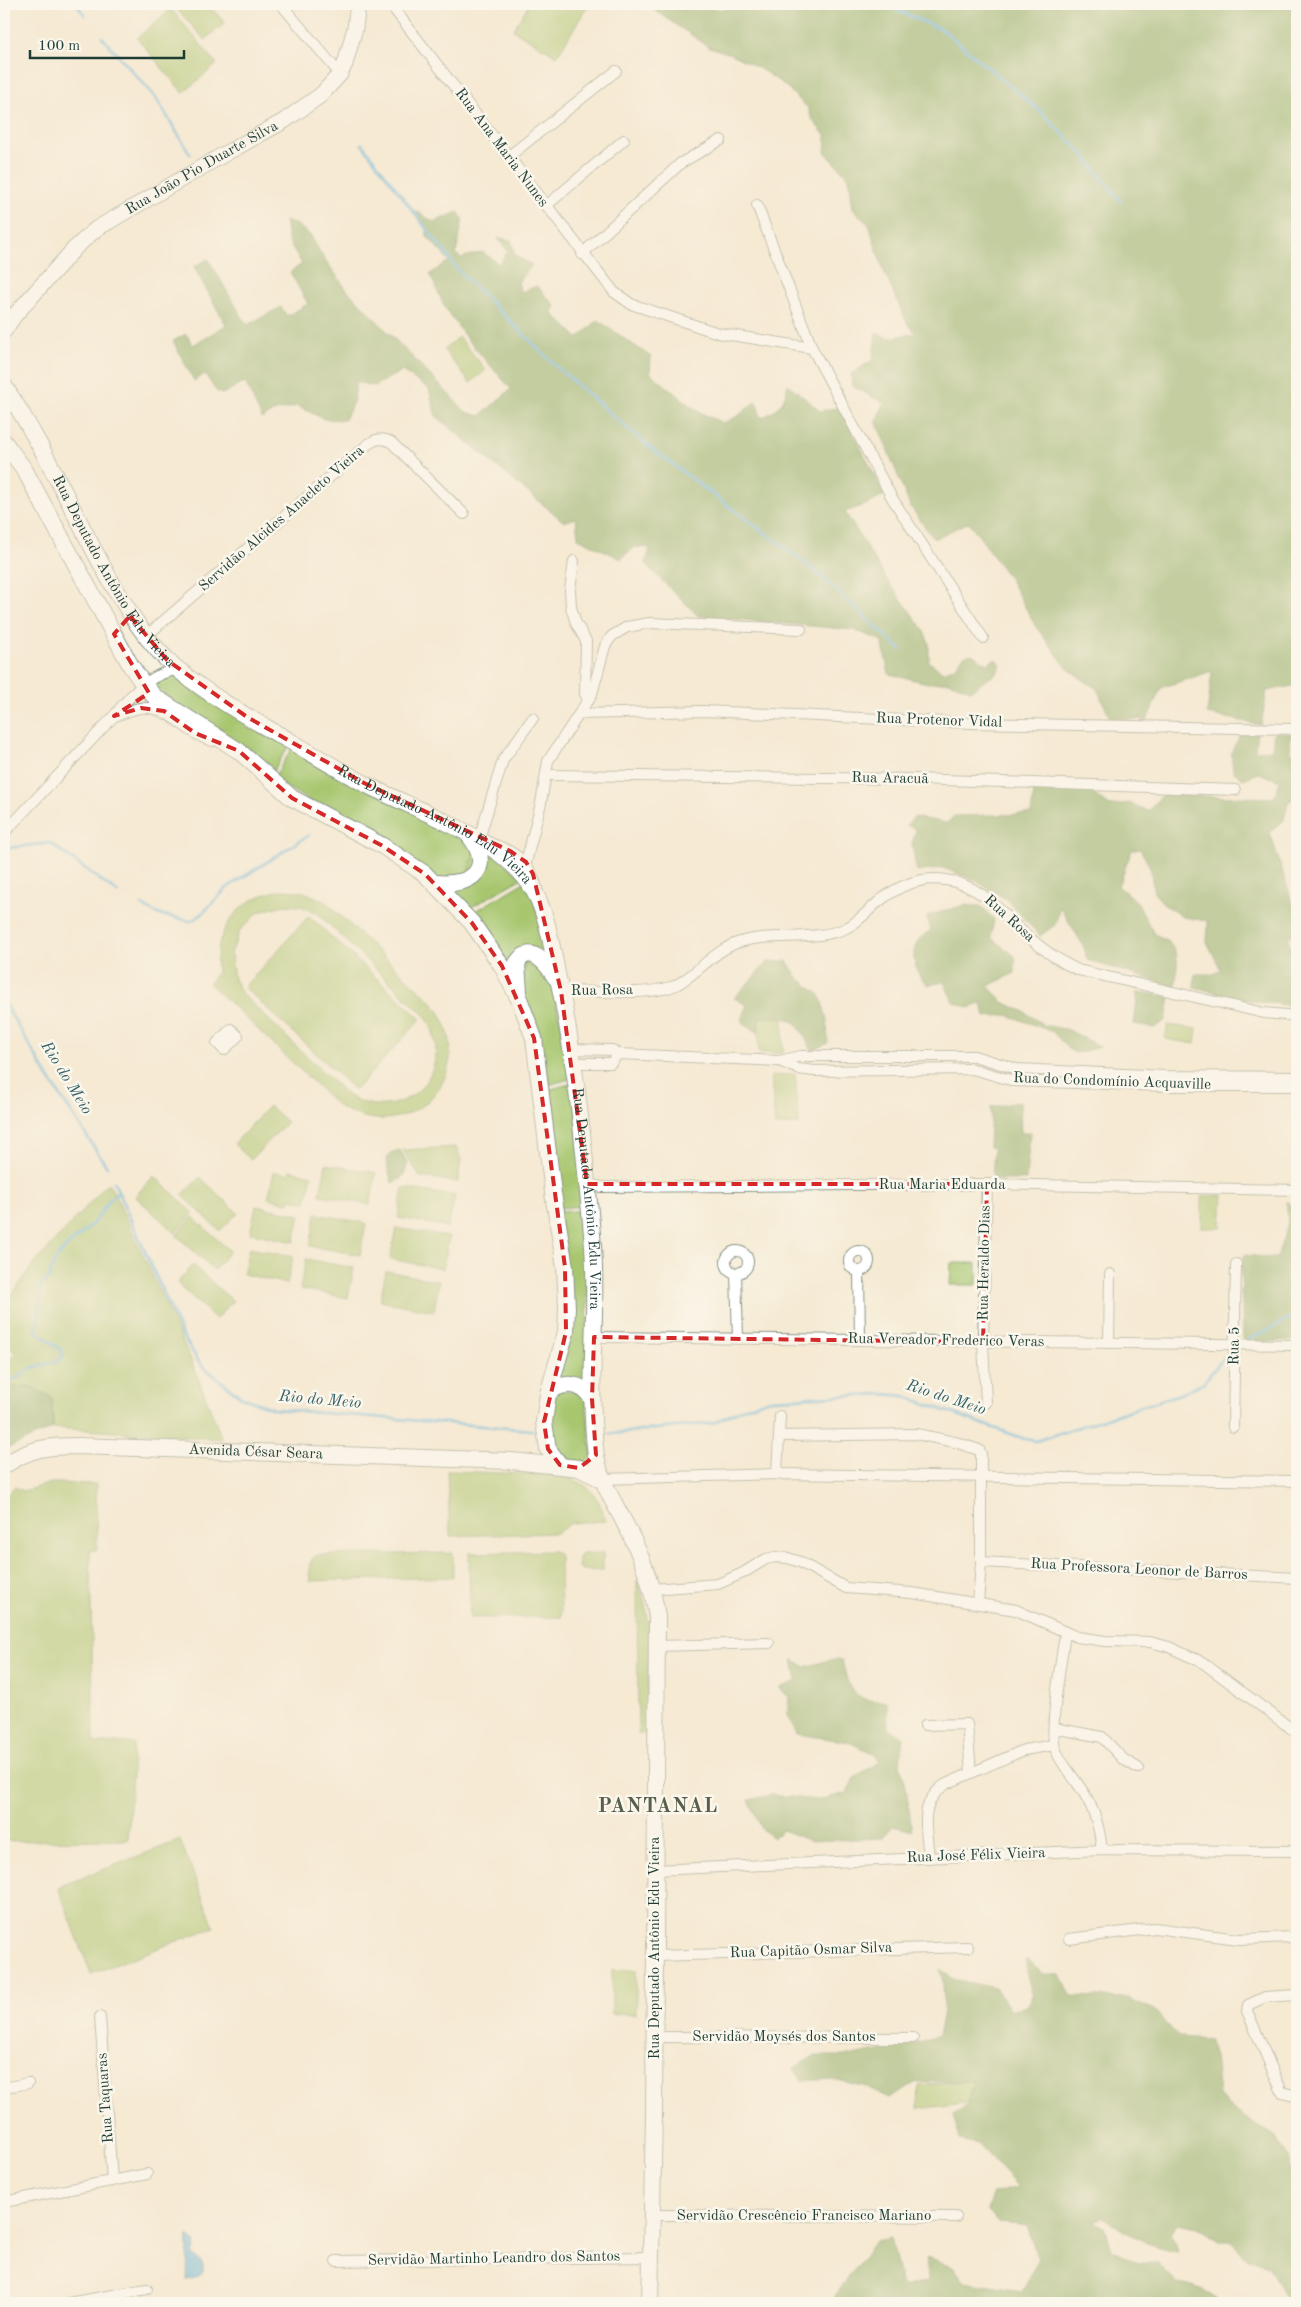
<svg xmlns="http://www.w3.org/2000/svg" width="1301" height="2307" font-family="'Old Standard TT',serif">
<rect width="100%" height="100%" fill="#fbf7ec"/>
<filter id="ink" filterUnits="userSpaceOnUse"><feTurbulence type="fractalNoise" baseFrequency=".02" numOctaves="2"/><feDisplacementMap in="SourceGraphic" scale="10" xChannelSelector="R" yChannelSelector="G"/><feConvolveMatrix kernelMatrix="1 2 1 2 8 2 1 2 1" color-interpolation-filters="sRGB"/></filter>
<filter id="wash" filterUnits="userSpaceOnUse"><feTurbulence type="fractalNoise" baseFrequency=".0096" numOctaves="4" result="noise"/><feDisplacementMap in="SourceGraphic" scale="20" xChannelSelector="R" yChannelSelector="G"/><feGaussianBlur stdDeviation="1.12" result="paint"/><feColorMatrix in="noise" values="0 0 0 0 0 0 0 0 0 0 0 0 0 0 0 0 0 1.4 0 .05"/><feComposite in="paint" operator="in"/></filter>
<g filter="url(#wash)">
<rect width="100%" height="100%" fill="#f5ead3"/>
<g fill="#a7c66e" stroke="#638251" fill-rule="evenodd">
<path d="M179,4H208L225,23L205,40L175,7Z"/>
<path d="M529,4H589L557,56L513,30Z"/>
<path d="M171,9L217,64L183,93L137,38Z"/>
<path d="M459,337L486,370L470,383L444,350Z"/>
<path d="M166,674H179L290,744L271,775L150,683Z"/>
<path d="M294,745L475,847L472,872L440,879L273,779Z"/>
<path d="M479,841L522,878L465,911L442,886L464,885Z"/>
<path d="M524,882L532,894L551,961L536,951L514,980L469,915Z"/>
<path d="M283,890L304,892L325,901L431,1001C487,1067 412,1152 338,1106L209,983L217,973C213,930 239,896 283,890ZM283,905L301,906L317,913L426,1017C459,1072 402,1129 347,1095L242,994L234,979L231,954L240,930L259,912Z"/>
<path d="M309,916L421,1019L355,1090L244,987Z"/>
<path d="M526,959L549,972L573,1078L542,1087L522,982Z"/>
<path d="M758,1017H783V1053H759Z"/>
<path d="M1168,1025L1197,1029L1195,1044L1165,1039Z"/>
<path d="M795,1074L799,1124L775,1126L771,1076Z"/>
<path d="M573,1083L587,1206L558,1208L543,1091Z"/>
<path d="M269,1106L287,1122L251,1160L234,1144Z"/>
<path d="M456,1147L461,1159L458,1182L420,1177L403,1150Z"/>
<path d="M326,1164L376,1173L370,1205L320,1195Z"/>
<path d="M290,1170L312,1175L306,1202L290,1199L289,1203L268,1198L274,1172L289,1174Z"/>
<path d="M154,1176L194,1213L175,1233L135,1196Z"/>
<path d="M200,1177L238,1213L220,1231L182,1195Z"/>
<path d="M108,1183L115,1194L191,1360L222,1439L53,1428L52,1398L30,1386L7,1387C0,1373 7,1364 15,1353L4,1341V1307L31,1267Z"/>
<path d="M403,1188L455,1196L448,1227L398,1218Z"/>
<path d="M1223,1195L1221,1228H1202V1196Z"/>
<path d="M256,1206L300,1215L294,1242L250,1233Z"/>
<path d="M587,1210L588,1390L553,1386L568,1337L558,1212Z"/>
<path d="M316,1214L366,1223L360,1255L310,1246Z"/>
<path d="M193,1217L230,1251L214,1270L176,1235Z"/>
<path d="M396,1228L449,1237L443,1269L390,1259Z"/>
<path d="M249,1248L293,1257L287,1284L243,1274Z"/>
<path d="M306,1259L354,1268L348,1298L300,1289Z"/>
<path d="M951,1263H977V1285H950Z"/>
<path d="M193,1265L233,1301L216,1319L177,1283Z"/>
<path d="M386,1271L439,1281L434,1311L380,1301Z"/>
<path d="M555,1390L585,1393L592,1457L587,1462L576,1466L551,1450L550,1395Z"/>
<path d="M447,1471L558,1475C587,1481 598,1493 606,1521L571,1523L557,1533L450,1536Z"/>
<path d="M52,1483L96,1484L97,1550H90L94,1743H134L128,1840L4,1841V1500L14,1487L23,1491Z"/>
<path d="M554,1551L560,1556L561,1617L470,1618L469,1553Z"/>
<path d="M453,1553V1577L310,1581C309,1570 307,1562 317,1555Z"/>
<path d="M581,1553H603V1571L582,1570L578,1567V1558Z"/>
<path d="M637,1581H639L650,1626L646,1734L638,1733Z"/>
<path d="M180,1840L214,1927L91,1974L58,1887Z"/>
<rect x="612" y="1970" width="24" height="44"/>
<path d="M973,2081L972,2102L918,2109L919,2085Z"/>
</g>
<g fill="#85ab61" stroke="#52744a">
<path d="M645,4H704C716,12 730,10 742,4H1297V685L1267,691L1261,725L1207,714L1212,671L1161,688L1147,720L1110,718L1097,689L1068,669L1036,627L1011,581L969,522L934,539L910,506L876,421L884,403L852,386L851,374L873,360L876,332L889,338L916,333L908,325L883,269L869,225L853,209L849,178L825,152L826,136L812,120L808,108L783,84L757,67L731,54L709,47Z"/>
<path d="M416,211L434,222L458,212L463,219L456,254L461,258L482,252L499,264L508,251L498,238L511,240L515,255L532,265L518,282L521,292L537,286L555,306L553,314L578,338L598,320L651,357L650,373L699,412L723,423L738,416L756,401L761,418C780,409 784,403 788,384L820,411L840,407L885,495L870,503L845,512L887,580L923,629L929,643V662L943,672L955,667L964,656L972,654L987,664L995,659L1001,664L997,673L971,690L948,682L928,683L889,674L882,641L854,630L698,616C681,597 661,582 646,563L650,548L634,547L621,559L578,538L576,518L564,522L436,416L429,389L402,371L374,386L356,382L354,400L345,420L324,419L297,406L273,412L262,419L245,382L222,394L216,391L205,374L194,381L173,341L186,334L193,345L226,325L194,267L208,259L247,325L281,307L287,316L308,304L290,272L302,264L288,240L285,221L296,224L311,236L321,254L347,290L466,412L480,416L511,389L466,338L444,306L430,274L449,261L427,236V230L414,214Z"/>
<path d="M1274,732L1291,734L1290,749L1297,762V797L1288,802L1284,820L1270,833L1293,904H1297V932L1288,938L1293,955L1289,983L1297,991V1006L1252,1001L1194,987L1195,974H1213L1221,970L1207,942L1208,921L1183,917L1166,906L1154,893L1150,867L1140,849L1132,850L1118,886L1137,902L1154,934C1181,944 1179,962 1175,987L1087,960L1084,947L1060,907L1055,925L1040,936L1006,899L974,880L943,868L917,872L912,845L916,829L906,825L914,817L947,823L954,816L1031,814L1034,790L1089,791L1110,806L1129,803L1148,811L1162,795L1274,798L1280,781L1259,773L1243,779L1233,771L1231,753L1240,735L1257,733L1255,751L1272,750Z"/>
<path d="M965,905L981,906L994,919L991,938L1015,956V973L988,986L1003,1002L1025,1012L1044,1025L1069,1030L1100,1047L1076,1053L1068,1049L1053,1032L1007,1015L985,1017L982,1003L970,1008L953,1002L944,982L929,985C916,978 909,954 918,941C920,937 927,933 931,930L927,916Z"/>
<path d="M787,961L798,978L820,995L827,1019L828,1043L812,1051C796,1019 795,1016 759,1017L758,1032L747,1027L741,1019L747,1005L734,998L768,962Z"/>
<path d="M1138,992L1170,997L1166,1020L1154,1028L1134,1024Z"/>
<path d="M1020,1102L1021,1133H1030L1026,1180H992L994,1148L989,1147L991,1107Z"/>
<path d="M400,1150L408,1163C405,1173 403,1180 392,1183L386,1160L392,1152Z"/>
<path d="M1286,1201L1296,1210L1297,1339L1268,1342L1243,1339L1241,1271L1244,1255L1277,1258L1288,1223Z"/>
<path d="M4,1381L7,1387L30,1386L52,1398L53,1428L4,1450Z"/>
<path d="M793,1659L805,1667L829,1660H842C849,1691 853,1702 887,1701L888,1729L903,1736L900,1764L906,1786L912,1831L893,1826L882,1838L810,1841L783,1830L773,1838L762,1829L749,1800L771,1795L818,1800L847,1793L854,1778L879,1762L876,1754L848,1742L797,1734L787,1715L789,1697L779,1688L797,1681Z"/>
<path d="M1027,1959L1044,1974L1060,1975L1071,1996L1128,1998L1154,2010L1179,2037L1209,2039L1216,2064L1219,2096L1243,2117L1277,2138L1288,2156L1294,2194L1297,2196V2303L1287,2300L1270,2268L1247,2258L1230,2241H1221L1203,2229L1177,2224L1171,2234L1178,2251C1150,2248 1127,2233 1104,2217L1094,2221L1104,2227L1111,2249L1139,2263H1158L1177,2284C1195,2286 1208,2292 1222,2303H830L875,2241L891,2238L902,2287L928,2281L926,2258L953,2266L965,2282L1022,2291L1038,2260L1027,2225L999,2222L987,2210L992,2194L1018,2187L978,2144L960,2140L953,2115L968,2104L973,2081L917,2082L889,2098L863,2086L832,2079L803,2081L793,2069L814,2056H852L905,2046L938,2036C944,2012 946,1993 940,1969L953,1979L995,1988L1011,2010L1027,2006L1033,1996L1027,1976Z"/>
</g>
<path fill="#61b3dc" stroke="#407888" d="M188,2236L196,2243L193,2255C195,2257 201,2261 202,2264C208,2275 194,2279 187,2280Z"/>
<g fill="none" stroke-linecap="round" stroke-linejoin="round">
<g stroke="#61b3dc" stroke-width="3">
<path d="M76,4L85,15"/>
<path d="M788,4H789"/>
<path d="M864,4L889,7L943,30L1041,112L1084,155L1121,202"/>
<path d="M102,37L156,98L190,154"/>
<path d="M362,144L458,270L558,368L648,446L812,568L901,650"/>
<path d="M8,848L50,843L118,893"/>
<path d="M142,905L157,914L191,921L201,915L228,887L309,835"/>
<path d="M4,1002L48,1077L107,1167"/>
<path d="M114,1182L182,1335L201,1365L241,1397L274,1409L532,1430"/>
<path d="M1247,1341L1297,1314"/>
<path d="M4,1386L32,1368L58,1361L63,1356L61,1350L36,1331C40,1315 39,1300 41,1284L49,1279C56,1248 72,1245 91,1225C102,1215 105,1201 118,1192"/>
<path d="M610,1434L713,1423L744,1408L770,1399L882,1394L904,1396L1025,1439L1036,1441L1183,1393L1204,1382L1225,1356"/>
</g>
</g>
</g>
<g filter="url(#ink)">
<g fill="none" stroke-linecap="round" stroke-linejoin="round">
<g stroke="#8a9484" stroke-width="12">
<g id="street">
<path d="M281,4L340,74"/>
<path d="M390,4L614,292L631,304L718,333L812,348"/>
<path d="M508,157L616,71"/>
<path d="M757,205L812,348L892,498L983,638"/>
<path d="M546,206L624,140"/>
<path d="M582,254L681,163L721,140"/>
<path d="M574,561L570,590L571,607L576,623L586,641L585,694L589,700"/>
<path d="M145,637L367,445C376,439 381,437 391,442L464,514"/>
<path d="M581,714L704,711L971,723L1297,729"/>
<path d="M114,716C123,714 132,709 140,708C169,704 186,735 213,741"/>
<path d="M533,718L503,760L479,839C509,850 527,854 537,888"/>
<path d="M546,775L916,779L1235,790"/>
<path d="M4,833L114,716C129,696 153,671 179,670"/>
<path d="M526,862L541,803L548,761L592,694L605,646L612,636L627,627L649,623L801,629"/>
<path d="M561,991C590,991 654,997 678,984C699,972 716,949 740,942C773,932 812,942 844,929C858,923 866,912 877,903C896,887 920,876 946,880C981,885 1001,912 1025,934C1042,949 1058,961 1078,970L1264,1013L1297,1016"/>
<path d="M231,1029L238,1036L224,1050L217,1043Z"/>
<path d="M571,1049L612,1050L618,1054L779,1061L801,1056H974L1017,1069L1166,1076L1297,1077"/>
<path d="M779,1061L798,1069L814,1071L973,1069L1014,1081L1166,1086H1297"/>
<path d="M574,1063H611L618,1054"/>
<path d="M587,1184L602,1187L987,1184L1297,1190"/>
<circle cx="859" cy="1261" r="10"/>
<circle cx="737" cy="1262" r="11"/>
<path d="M859,1271L860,1340"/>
<path d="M736,1273L738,1339"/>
<path d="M594,1337L1297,1345"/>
<path d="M1109,1343L1110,1274"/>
<path d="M986,1403L983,1342L987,1184"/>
<path d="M1233,1427L1236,1264"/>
<path d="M780,1436L916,1434L955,1442L979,1450L981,1453V1562L978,1604"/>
<path d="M777,1474L780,1416"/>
<path d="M601,1479L777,1474L1297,1481"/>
<path d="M981,1562L1297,1578"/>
<path d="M652,1589L718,1584L743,1573L766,1559L775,1557L788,1558L800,1562L846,1588L912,1593L1016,1610L1077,1637L1105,1641L1150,1642L1169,1647L1202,1662L1297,1733"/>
<path d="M1065,1633C1062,1658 1049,1727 1055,1748C1060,1762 1069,1771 1077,1783C1093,1804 1099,1824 1102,1850"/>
<path d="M658,1646L769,1643"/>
<path d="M925,1725L967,1724L971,1773"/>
<path d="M1054,1728L1102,1737L1123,1759L1138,1768"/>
<path d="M929,1858C927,1829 917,1803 946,1784L1024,1750L1054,1745"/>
<path d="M655,1870L1102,1850L1297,1851"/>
<path d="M1069,1939L1155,1928L1238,1939L1297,1937"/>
<path d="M654,1956L968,1947"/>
<path d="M1297,1995L1265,1997L1248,2005L1247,2011L1282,2092L1297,2096"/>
<path d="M100,2017L112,2180"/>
<path d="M654,2037L913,2038"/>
<path d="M4,2088L28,2083"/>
<path d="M4,2202L147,2174"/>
<path d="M651,2215L956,2217"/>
<path d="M336,2261L651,2257"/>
<path d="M68,2303L147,2289"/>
</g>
</g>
<g stroke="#8a9484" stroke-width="17">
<g id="secondary">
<path id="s1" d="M4,331L14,316L75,248L96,229L221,156L284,121L321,95L340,74L345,64L355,28L358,4"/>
</g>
</g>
<g stroke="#8a9484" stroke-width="18">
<g id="primary">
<path id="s2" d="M4,386C45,447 73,514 109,578C129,612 146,642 176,668C211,697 251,719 290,741C316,756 342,772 369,786C420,812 495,836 529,883C548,910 552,950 559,983C572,1042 579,1102 585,1162C588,1197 593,1232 594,1267C596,1330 588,1393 596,1456C600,1479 611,1497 622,1518C639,1549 652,1581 657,1617L654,2116L650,2303"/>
<path d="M4,442L24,469L131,666L144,685L155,697L239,751L292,798L381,845L425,874L472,923L502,966L520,1001L534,1038L553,1193L565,1267L567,1308L566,1332L548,1394L544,1422L548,1449L560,1465"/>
<path d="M435,883C473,887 495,868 468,834"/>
<path d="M519,991L517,963C530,942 547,964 555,977"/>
<path d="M548,1394C562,1380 582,1382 592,1399"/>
<path id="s3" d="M4,1466C29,1448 48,1446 78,1446L512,1461L579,1468L601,1479"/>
</g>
</g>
<use href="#street" stroke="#fff" stroke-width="10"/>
<use href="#secondary" stroke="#fff" stroke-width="15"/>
<use href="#primary" stroke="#fff" stroke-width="16"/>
</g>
</g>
<path d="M0 0H1301V2307H0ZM130,616L167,660L247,717L364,783L510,851L526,862L533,874L561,991L587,1184H987L983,1342L594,1337L592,1399L596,1455L579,1468L560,1465L548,1449L544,1422L566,1332L565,1267L534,1038L502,966L472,923L425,874L381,845L292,798L239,751L195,733L164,711L141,708L114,716L149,693L114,634Z" fill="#f5ead3" fill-opacity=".55" fill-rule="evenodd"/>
<path fill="none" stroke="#d62828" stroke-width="4" stroke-dasharray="10 6" stroke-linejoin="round" d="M130,616L167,660L247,717L364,783L510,851L526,862L533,874L561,991L587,1184H987L983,1342L594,1337L592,1399L596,1455L579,1468L560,1465L548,1449L544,1422L566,1332L565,1267L534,1038L502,966L472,923L425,874L381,845L292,798L239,751L195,733L164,711L141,708L114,716L149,693L114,634Z"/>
<g text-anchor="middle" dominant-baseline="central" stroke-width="5" stroke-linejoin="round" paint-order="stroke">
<g font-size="15" fill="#1f3d34" stroke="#fbf7ec">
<text transform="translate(501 148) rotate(53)">Rua Ana Maria Nunes</text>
<text stroke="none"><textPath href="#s1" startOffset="260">Rua João Pio Duarte Silva</textPath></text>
<text transform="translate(282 519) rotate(-41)">Servidão Alcides Anacleto Vieira</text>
<text stroke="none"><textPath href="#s2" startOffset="216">Rua Deputado Antônio Edu Vieira</textPath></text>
<text transform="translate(939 721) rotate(2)">Rua Protenor Vidal</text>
<text transform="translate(890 779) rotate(1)">Rua Aracuã</text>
<text stroke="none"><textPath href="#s2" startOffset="635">Rua Deputado Antônio Edu Vieira</textPath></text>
<text transform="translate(1009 919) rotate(42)">Rua Rosa</text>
<text transform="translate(602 991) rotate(-1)">Rua Rosa</text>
<text transform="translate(1112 1082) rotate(2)">Rua do Condomínio Acquaville</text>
<text x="942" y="1185">Rua Maria Eduarda</text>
<text stroke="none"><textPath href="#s2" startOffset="1070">Rua Deputado Antônio Edu Vieira</textPath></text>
<text transform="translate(985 1263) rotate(-89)">Rua Heraldo Dias</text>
<text transform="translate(946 1341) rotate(1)">Rua Vereador Frederico Veras</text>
<text transform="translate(1235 1346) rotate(-89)">Rua 5</text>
<text stroke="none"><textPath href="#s3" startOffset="256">Avenida César Seara</textPath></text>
<text transform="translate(1139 1570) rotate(3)">Rua Professora Leonor de Barros</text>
<text transform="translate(976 1856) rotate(-2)">Rua José Félix Vieira</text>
<text transform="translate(655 1948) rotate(-90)">Rua Deputado Antônio Edu Vieira</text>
<text transform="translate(811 1951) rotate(-2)">Rua Capitão Osmar Silva</text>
<text x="784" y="2037">Servidão Moysés dos Santos</text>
<text transform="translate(106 2098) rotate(-94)">Rua Taquaras</text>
<text x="804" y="2216">Servidão Crescêncio Francisco Mariano</text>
<text transform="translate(494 2259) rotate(-1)">Servidão Martinho Leandro dos Santos</text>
</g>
<g font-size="16" font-style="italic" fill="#336066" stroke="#fbf7ec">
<text transform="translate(66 1078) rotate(58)">Rio do Meio</text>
<text transform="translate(946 1398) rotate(18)">Rio do Meio</text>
<text transform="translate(320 1400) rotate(5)">Rio do Meio</text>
</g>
<g font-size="20" font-weight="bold" letter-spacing="1" fill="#585f4c" stroke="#fbf7ec">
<text x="658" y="1807">PANTANAL</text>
</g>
</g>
<rect width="1301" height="2307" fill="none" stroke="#fbf7ec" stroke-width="20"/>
<path d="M30 50v8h154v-8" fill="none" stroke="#1f3d34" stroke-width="2.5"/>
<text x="38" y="50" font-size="15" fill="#1f3d34" stroke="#fbf7ec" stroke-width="4" paint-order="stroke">100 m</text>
</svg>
